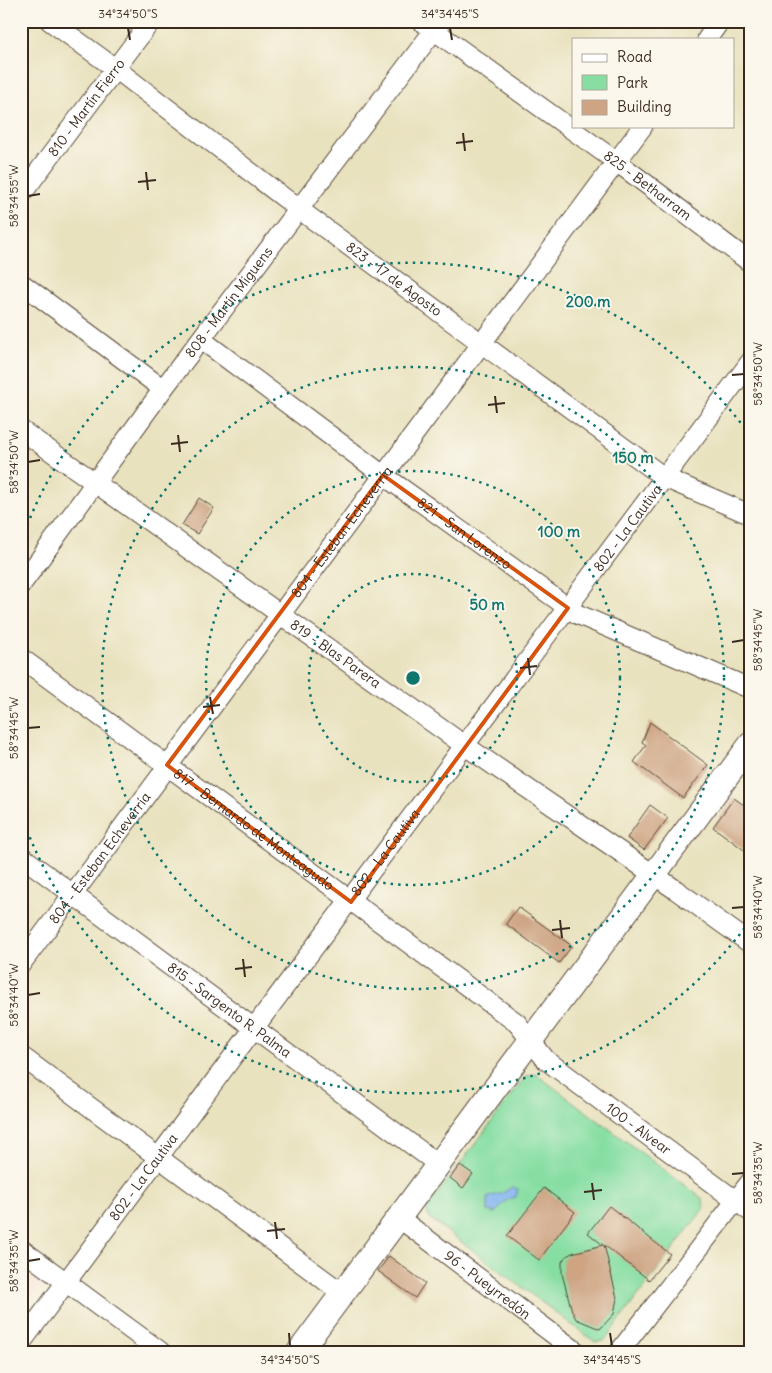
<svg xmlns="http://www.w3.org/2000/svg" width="772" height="1373" font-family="Delius,sans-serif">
<rect width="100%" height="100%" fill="#fbf7ec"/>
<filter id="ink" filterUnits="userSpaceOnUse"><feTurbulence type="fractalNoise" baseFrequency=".02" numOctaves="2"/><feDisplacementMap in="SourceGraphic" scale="10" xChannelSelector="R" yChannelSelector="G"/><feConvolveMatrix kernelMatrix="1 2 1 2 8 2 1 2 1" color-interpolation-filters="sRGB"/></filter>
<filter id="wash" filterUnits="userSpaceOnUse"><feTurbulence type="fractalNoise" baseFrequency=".0096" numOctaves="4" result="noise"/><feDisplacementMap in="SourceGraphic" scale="20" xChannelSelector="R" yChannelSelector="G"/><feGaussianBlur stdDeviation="1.12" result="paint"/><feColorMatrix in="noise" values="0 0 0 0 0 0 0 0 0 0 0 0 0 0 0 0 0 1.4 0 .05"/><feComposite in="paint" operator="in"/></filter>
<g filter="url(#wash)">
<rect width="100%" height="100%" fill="#e9e2bf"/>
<path fill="#f5d2c3" d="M21,1267L38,1279L39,1288L21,1312Z"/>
<path fill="#86dea3" stroke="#608460" d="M536,1074L703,1199L704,1208L604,1341L595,1342L428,1217L427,1208L526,1076Z"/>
<path fill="#85b6f1" stroke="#607088" d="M512,1187L518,1189L516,1197L507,1200L495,1213L488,1211V1197L503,1193Z"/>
<g id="blocks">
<g fill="#cea483">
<path d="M199,498L214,508L197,534L182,525Z"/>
<path d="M650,722L708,765L683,798L634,762L646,745L642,742Z"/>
<path d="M734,798L751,810V855L713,827Z"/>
<path d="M650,805L668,818L644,850L627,838Z"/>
<path d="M518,907L572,946L559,963L506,924Z"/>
<path d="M460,1165L473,1174L463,1188L450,1178Z"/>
<path d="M544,1188L575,1212L539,1260L507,1236Z"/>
<path d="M609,1206L670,1254L649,1280L604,1245L617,1298L614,1314L600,1329L576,1319L572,1311L562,1274V1262L565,1257L572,1253L603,1245L588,1233Z"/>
<path d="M389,1256L425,1283L415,1298L378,1271Z"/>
</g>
</g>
</g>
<g filter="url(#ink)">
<use href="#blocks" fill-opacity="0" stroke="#554636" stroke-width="1"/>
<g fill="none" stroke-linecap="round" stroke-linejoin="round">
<g stroke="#554636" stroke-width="21">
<g id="minor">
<path id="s1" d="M50,21L116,69L300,210L665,478L751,515"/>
<path id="s2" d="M421,21L617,162L751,263"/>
<path d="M707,39L720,21"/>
<path id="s3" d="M21,195L151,21"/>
<path d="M21,283L163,389"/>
<path id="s4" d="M202,340L383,475L577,614L751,689"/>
<path id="s5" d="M21,430L464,745L676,890L751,944"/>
<path id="s6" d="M21,585L163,389L441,21"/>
<path id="s7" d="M21,658L517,1023L546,1060L751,1212"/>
<path id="s8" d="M21,856L438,1164"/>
<path id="s9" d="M21,964L643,126"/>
<path d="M21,1056L342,1293"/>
<path id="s10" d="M399,1218L577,1352"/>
<path d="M21,1249L161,1352"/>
<path id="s11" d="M21,1343C262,1014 509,690 751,361"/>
<path d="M619,1352L751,1181"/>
</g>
</g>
<g stroke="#554636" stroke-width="26">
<path id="major" d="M299,1352L751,744"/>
</g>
<use href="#minor" stroke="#fff" stroke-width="19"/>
<use href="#major" stroke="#fff" stroke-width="24"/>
</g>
</g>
<path fill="none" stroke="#d7540e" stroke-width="4" stroke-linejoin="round" d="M383,475L568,608L351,902L167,765Z"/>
<path fill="none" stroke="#3b2a1e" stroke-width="2" d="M128,28L130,40M450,28L452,40M463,133L465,151M456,143L473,141M146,172L148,190M138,182L156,180M28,196L40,194M732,375L744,374M495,396L497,413M488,405L505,403M178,435L180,452M171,444L188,442M28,462L40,460M732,642L744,640M528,658L530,675M520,668L537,666M210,697L213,714M203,707L220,705M28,728L40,727M732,908L744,907M560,920L562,938M552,930L570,928M243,959L245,977M235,969L252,967M28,995L40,993M732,1174L744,1173M592,1183L594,1200M584,1192L602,1190M275,1222L277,1239M267,1231L285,1229M28,1261L40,1259M289,1333L290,1346M610,1333L612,1346"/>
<g fill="none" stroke="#0f766e" stroke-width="2.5" stroke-dasharray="2.5 5">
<circle cx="413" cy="678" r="104"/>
<circle cx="413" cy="678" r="207"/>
<circle cx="413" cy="678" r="311"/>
<path d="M749 922A415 415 0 0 1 22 817M22 539A415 415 0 0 1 749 434"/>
</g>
<g text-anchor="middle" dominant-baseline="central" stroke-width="4" stroke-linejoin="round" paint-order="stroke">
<g font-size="14" fill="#3b2a1e" stroke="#fbf7ec">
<text stroke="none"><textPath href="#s3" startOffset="109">810 - Martín Fierro</textPath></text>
<text stroke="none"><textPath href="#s2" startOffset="280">825 - Betharram</textPath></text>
<text stroke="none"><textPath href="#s1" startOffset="430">823 - 17 de Agosto</textPath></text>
<text stroke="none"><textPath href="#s6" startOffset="351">808 - Martín Miguens</textPath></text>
<text stroke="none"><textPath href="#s11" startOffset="1016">802 - La Cautiva</textPath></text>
<text stroke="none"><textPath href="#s9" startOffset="538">804 - Esteban Echeverría</textPath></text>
<text stroke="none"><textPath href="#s4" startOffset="326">821 - San Lorenzo</textPath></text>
<text stroke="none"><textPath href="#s5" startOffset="386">819 - Blas Parera</textPath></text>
<text stroke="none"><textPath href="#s7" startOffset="289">817 - Bernardo de Monteagudo</textPath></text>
<text stroke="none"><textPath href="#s11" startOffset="611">802 - La Cautiva</textPath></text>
<text stroke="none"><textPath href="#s9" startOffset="132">804 - Esteban Echeverría</textPath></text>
<text stroke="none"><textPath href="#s8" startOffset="259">815 - Sargento R. Palma</textPath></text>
<text stroke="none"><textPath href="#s7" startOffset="778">100 - Alvear</textPath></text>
<text stroke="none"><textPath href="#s11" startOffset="206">802 - La Cautiva</textPath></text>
<text stroke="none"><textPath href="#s10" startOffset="111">96 - Pueyrredón</textPath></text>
</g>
</g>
<circle cx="413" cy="678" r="8" fill="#0f766e" stroke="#fbf7ec" stroke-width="2.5"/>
<g font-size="15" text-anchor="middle" font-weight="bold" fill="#0f766e" stroke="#fbf7ec" stroke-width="4" stroke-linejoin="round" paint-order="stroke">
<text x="588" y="307">200 m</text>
<text x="633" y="463">150 m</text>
<text x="559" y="537">100 m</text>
<text x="487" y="610">50 m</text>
</g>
<rect width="772" height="1373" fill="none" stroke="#fbf7ec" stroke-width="55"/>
<rect x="572" y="38" width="162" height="90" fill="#fbf7ec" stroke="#aea59a"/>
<rect x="582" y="54" width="25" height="8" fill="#ffffff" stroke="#aea59a"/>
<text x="617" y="62" font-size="15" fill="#3b2a1e">Road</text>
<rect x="582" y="75" width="25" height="15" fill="#86dea3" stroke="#aea59a"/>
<text x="617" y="88" font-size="15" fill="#3b2a1e">Park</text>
<rect x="582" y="100" width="25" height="15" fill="#cea483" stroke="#aea59a"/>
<text x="617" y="112" font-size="15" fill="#3b2a1e">Building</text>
<rect x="28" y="28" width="716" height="1318" fill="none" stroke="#3b2a1e" stroke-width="2"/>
<g font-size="12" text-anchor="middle" fill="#3b2a1e">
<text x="128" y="18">34°34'50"S</text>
<text x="450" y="18">34°34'45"S</text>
<text transform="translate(14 196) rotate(-90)" y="4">58°34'55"W</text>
<text transform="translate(758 374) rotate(-90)" y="4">58°34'50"W</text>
<text transform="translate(14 462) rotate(-90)" y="4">58°34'50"W</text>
<text transform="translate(758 640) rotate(-90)" y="4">58°34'45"W</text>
<text transform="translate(14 728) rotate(-90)" y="4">58°34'45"W</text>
<text transform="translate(758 907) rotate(-90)" y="4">58°34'40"W</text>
<text transform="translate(14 995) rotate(-90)" y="4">58°34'40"W</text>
<text transform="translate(758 1173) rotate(-90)" y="4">58°34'35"W</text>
<text transform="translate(14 1261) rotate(-90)" y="4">58°34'35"W</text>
<text x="290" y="1364">34°34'50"S</text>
<text x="612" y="1364">34°34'45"S</text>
</g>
</svg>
